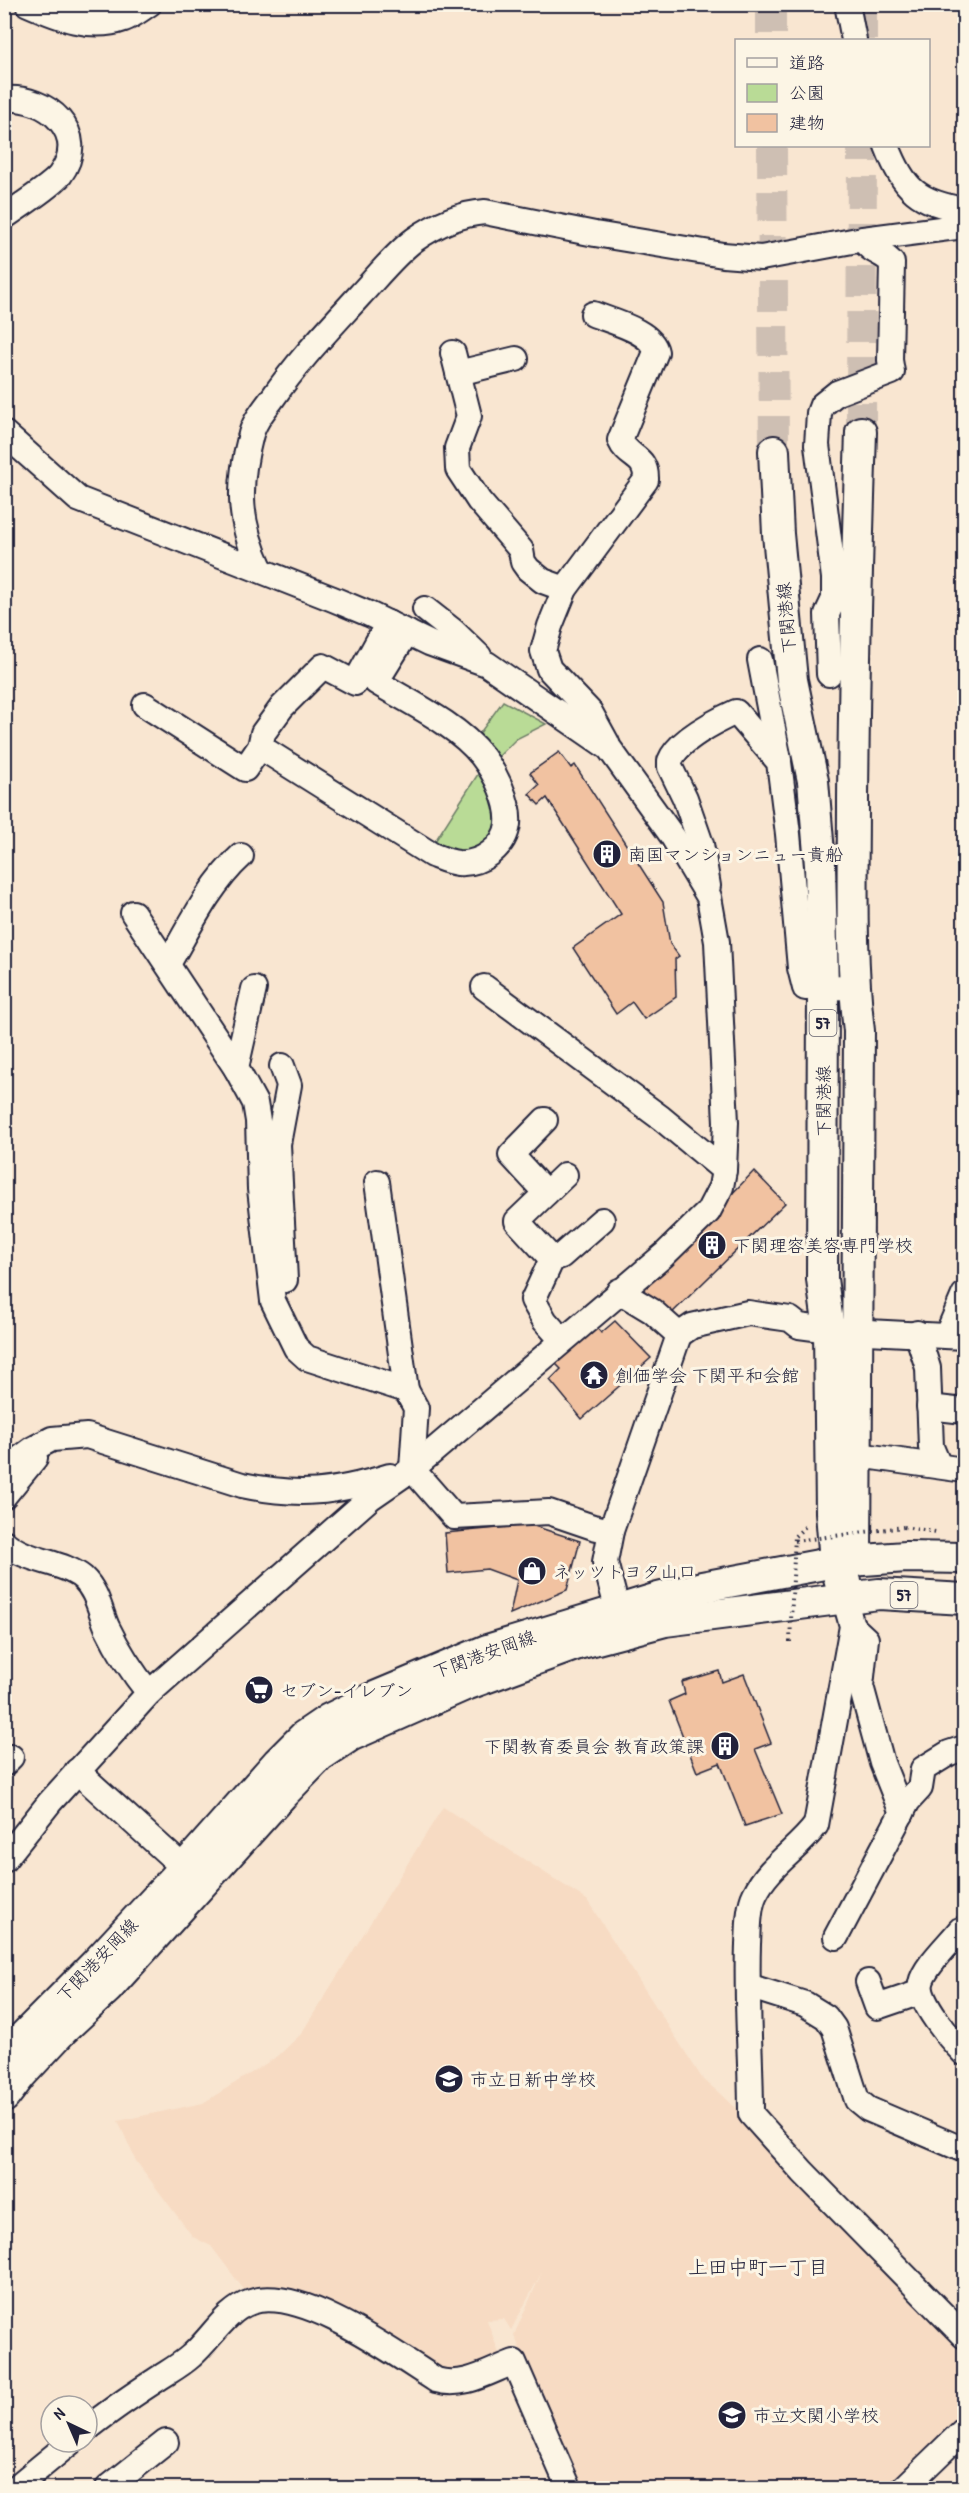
<svg xmlns="http://www.w3.org/2000/svg" width="969" height="2493" font-family="'Patrick Hand','Klee One',sans-serif">
<rect width="100%" height="100%" fill="#f9e6d1"/>
<filter id="ink" filterUnits="userSpaceOnUse"><feTurbulence type="fractalNoise" baseFrequency=".0167" numOctaves="2"/><feDisplacementMap in="SourceGraphic" scale="12" xChannelSelector="R" yChannelSelector="G"/><feConvolveMatrix kernelMatrix="1 2 1 2 8 2 1 2 1" color-interpolation-filters="sRGB"/></filter>
<g filter="url(#ink)">
<path fill="#f7dbc3" d="M443,1807L587,1900L702,2078L735,2107L964,2348V2418L892,2488H580L514,2335L542,2272L511,2330L504,2319L487,2320L500,2356L451,2377L274,2291H245L211,2246L193,2237L136,2161L118,2121L203,2103L278,2056L301,2034Z"/>
<g fill="#b9db96" stroke="#6e7e68" stroke-width="1.5">
<path d="M503,701L546,724L516,739L493,762L477,737Z"/>
<path d="M480,771C498,802 512,849 460,853C451,853 441,848 432,846Z"/>
</g>
<g fill="#f1c2a1" stroke="#22223b" stroke-width="1.5">
<path d="M559,752L571,768L575,765L663,902L670,944L679,956L675,959L676,997L644,1019L632,1002L616,1014L573,948L621,914L547,798L539,805L529,794L539,785L530,773Z"/>
<path d="M754,1171L785,1203L671,1314L641,1288Z"/>
<path d="M615,1321L651,1358L582,1419L550,1380L561,1369L554,1362L595,1325L601,1333Z"/>
<path d="M531,1525L580,1541L567,1590L510,1614L517,1580L487,1569L448,1573L445,1533Z"/>
<path d="M719,1671L722,1682L744,1674L771,1743L755,1749L782,1814L745,1826L720,1763L697,1772L669,1701L685,1694L682,1682Z"/>
</g>
<g fill="none" stroke-linecap="round" stroke-linejoin="round">
<g stroke="#cebfb3" stroke-width="30" stroke-dasharray="30 15" stroke-linecap="butt">
<path d="M771,4V40"/>
<path d="M862,40V4"/>
<path d="M772,146L774,451"/>
<path d="M861,432L862,146"/>
</g>
<g stroke="#22223b" stroke-width="28">
<g id="minor">
<path d="M28,4C58,17 91,31 124,19C133,16 141,9 149,4"/>
<path d="M847,4L854,40"/>
<path d="M4,99C46,95 91,133 60,175C53,184 16,209 4,217"/>
<path d="M887,146C904,190 918,202 964,210"/>
<path d="M593,314C613,322 652,331 656,352L620,440C628,459 647,455 646,480L565,589L550,626L543,651L549,669L590,712L607,743"/>
<path d="M453,353L469,416L457,448L458,469L479,501L521,550L523,562L528,569L543,581L565,589"/>
<path d="M458,373L516,359"/>
<path d="M4,433L78,499L333,599L369,614L429,643L487,664L609,748L673,837L709,897L717,942L726,1122L724,1170L721,1187L708,1212L664,1255L412,1469L370,1498L149,1693L50,1802L4,1860"/>
<path d="M261,570C239,524 237,488 250,438C253,423 263,411 272,399C298,361 329,329 360,295C377,277 394,255 414,240C435,225 460,214 485,212L595,234L723,255L761,258L863,239L964,226"/>
<path d="M425,609L453,631L479,656"/>
<path d="M760,660L779,760"/>
<path d="M829,674L827,614L834,599V578L817,445L819,413L822,405L837,393L892,372L890,360L892,263C884,252 870,253 863,239"/>
<path d="M145,705L245,769L260,747L263,733L282,707L323,666L355,683L388,623"/>
<path d="M260,747L432,855C440,858 449,862 458,863C481,865 505,847 508,824C510,801 495,773 482,756C458,725 409,702 376,682L407,632"/>
<path d="M708,886L701,844L685,798L670,767V761C678,740 716,721 736,712L779,762L788,834L800,968L805,988L854,987"/>
<path d="M133,913L236,1068L255,1103L258,1121L260,1189L273,1301L296,1348L307,1358L406,1390L416,1408L412,1469L454,1517L549,1512L593,1527L611,1531"/>
<path d="M168,964C189,928 210,884 241,856"/>
<path d="M484,987L661,1118L724,1170"/>
<path d="M282,1066L289,1085L278,1144L285,1280"/>
<path d="M236,1068L254,989"/>
<path d="M545,1120L511,1155L546,1193"/>
<path d="M377,1182L406,1390"/>
<path d="M552,1259L561,1256L602,1220"/>
<path d="M619,1291L652,1311L679,1335L692,1326L748,1313L790,1319L799,1326L829,1330L964,1337"/>
<path d="M917,1333L928,1368L931,1447L939,1466"/>
<path d="M947,1335L964,1295"/>
<path d="M562,1340L545,1321L533,1300L552,1259L517,1221L565,1175"/>
<path d="M929,1407L964,1411"/>
<path d="M858,1455L964,1470"/>
<path d="M4,1470L33,1449L52,1439L87,1436L242,1485C298,1497 335,1493 390,1476"/>
<path d="M4,1496L35,1458"/>
<path d="M4,1542C26,1562 63,1561 83,1578C97,1591 100,1611 107,1627C118,1650 133,1673 149,1693"/>
<path d="M849,1581L844,1597L852,1626L816,1825C798,1850 769,1865 755,1894C748,1908 749,1928 748,1944C746,2001 751,2058 751,2114L803,2172L964,2336"/>
<path d="M852,1626L866,1639L861,1686L882,1763L902,1813"/>
<path d="M622,1627L605,1562L611,1531L679,1335"/>
<path d="M4,1764L11,1757"/>
<path d="M77,1771L184,1868"/>
<path d="M964,1929L960,1930C950,1943 924,1967 921,1983C917,2001 952,2041 964,2053"/>
<path d="M836,1937L908,1801L920,1788L923,1769L949,1753L964,1748"/>
<path d="M868,1982L877,2007L921,1992"/>
<path d="M748,1986L805,2004L826,2017L834,2028L857,2100L868,2109L964,2150"/>
<path d="M87,2429C108,2412 130,2397 153,2382C166,2373 180,2366 191,2356C211,2339 226,2310 251,2302C301,2285 395,2354 436,2380C464,2388 488,2372 514,2362L569,2488"/>
<path d="M15,2488L71,2442"/>
<path d="M108,2488L166,2442"/>
<path d="M904,2488L964,2430"/>
</g>
</g>
<g stroke="#22223b" stroke-width="34">
<g id="major">
<path d="M774,451L778,534L792,680L813,781L820,865L823,988L822,1279L829,1330L831,1512L835,1562L844,1597"/>
<path d="M856,1560L859,1031C850,954 853,877 853,800C854,677 857,555 861,432"/>
<path d="M4,2056L95,1964L184,1868L278,1762L304,1736L329,1719L370,1699L487,1650L658,1598L702,1587L835,1562L906,1557L964,1558"/>
<path d="M4,2097L21,2075L64,2029L108,1988L283,1794L320,1756L350,1736L463,1686L578,1644L665,1621L879,1594L964,1599"/>
</g>
</g>
<g stroke="#22223b" stroke-width="4" stroke-dasharray="1.5 4.5" stroke-linecap="butt">
<path d="M904,1527L936,1532"/>
<path d="M795,1536L808,1524"/>
</g>
<use href="#minor" stroke="#fcf5e5" stroke-width="24"/>
<use href="#major" stroke="#fcf5e5" stroke-width="30"/>
<g stroke="#22223b" stroke-width="4" stroke-dasharray="1.5 4.5" stroke-linecap="butt">
<path d="M795,1541L904,1527"/>
<path d="M790,1642L795,1536"/>
</g>
</g>
</g>
<defs>
<g id="building-disc" transform="scale(1.5)"><circle r="9.5" fill="#22223b" stroke="#fcf5e5"/><path d="M-4-6H4V6H1V3H-1V6H-4ZM-2.5-4.3h1.7v1.8h-1.7ZM.8-4.3h1.7v1.8H.8ZM-2.5-1h1.7V.8h-1.7ZM.8-1h1.7V.8H.8Z" fill="#fff"/></g>
<g id="temple-disc" transform="scale(1.5)"><circle r="9.5" fill="#22223b" stroke="#fcf5e5"/><path d="M0-6L5-2H3V0L6.5 2.5H4V6H1.5V3h-3V6H-4V2.5H-6.5L-3 0V-2H-5Z" fill="#fff"/></g>
<g id="shop-disc" transform="scale(1.5)"><circle r="9.5" fill="#22223b" stroke="#fcf5e5"/><path d="M-5-2.5h2.3a2.7 3.5 0 0 1 5.4 0H5L5.5 6h-11ZM-1.5-2.5h3a1.5 2.3 0 0 0-3 0Z" fill="#fff"/></g>
<g id="supermarket-disc" transform="scale(1.5)"><circle r="9.5" fill="#22223b" stroke="#fcf5e5"/><path d="M-6-5.5h2.5l.6 2H6L4.5 2H-2.5L-4.4-4H-6ZM-1.5 3.2a1.3 1.3 0 1 0 .1 0ZM3 3.2a1.3 1.3 0 1 0 .1 0Z" fill="#fff"/></g>
<g id="school-disc" transform="scale(1.5)"><circle r="9.5" fill="#22223b" stroke="#fcf5e5"/><path d="M0-5L7-2L0 1L-7-2ZM-4 1L0 2.5L4 1V4Q0 6-4 4Z" fill="#fff"/></g>
</defs>
<g fill-rule="evenodd">
<use href="#building-disc" x="607" y="854"/>
<use href="#building-disc" x="712" y="1245"/>
<use href="#temple-disc" x="594" y="1375"/>
<use href="#shop-disc" x="532" y="1571"/>
<use href="#supermarket-disc" x="259" y="1690"/>
<use href="#building-disc" x="725" y="1746"/>
<use href="#school-disc" x="449" y="2079"/>
<use href="#school-disc" x="732" y="2415"/>
</g>
<g text-anchor="middle" dominant-baseline="central" stroke-width="6" stroke-linejoin="round" paint-order="stroke">
<g fill="#fcf5e5" stroke="#63616e" stroke-width="1.5">
<rect x="809.5" y="1010" width="27" height="26" rx="4.5"/>
<rect x="890.5" y="1582" width="27" height="26" rx="4.5"/>
</g>
<g font-size="16" font-weight="bold" fill="#22223b">
<text x="823" y="1023">57</text>
<text x="904" y="1595">57</text>
</g>
<g font-size="18" fill="#22223b" stroke="#fcf5e5">
<text transform="translate(786 618) rotate(-95)">下関港線</text>
<text transform="translate(823 1101) rotate(-90)">下関港線</text>
<text transform="translate(484 1654) rotate(-20)">下関港安岡線</text>
<text transform="translate(97 1960) rotate(-46)">下関港安岡線</text>
</g>
<g font-size="18" fill="#22223b" stroke="#fcf5e5" text-anchor="start">
<text x="628" y="854">南国マンションニュー貴船</text>
<text x="733" y="1245">下関理容美容専門学校</text>
<text x="615" y="1375">創価学会 下関平和会館</text>
<text x="553" y="1571">ネッツトヨタ山口</text>
<text x="280" y="1690">セブン-イレブン</text>
<text x="704" y="1746" text-anchor="end">下関教育委員会 教育政策課</text>
<text x="470" y="2079">市立日新中学校</text>
<text x="753" y="2415">市立文関小学校</text>
</g>
<g font-size="20" fill="#22223b" stroke="#fcf5e5">
<text x="758" y="2266">上田中町一丁目</text>
</g>
</g>
<rect width="969" height="2493" fill="none" stroke="#fcf5e5" stroke-width="24"/>
<rect x="12" y="12" width="945" height="2469" fill="none" stroke="#22223b" stroke-width="2" filter="url(#ink)"/>
<rect x="735" y="39" width="195" height="108" fill="#fcf5e5" stroke="#a5a1a1" stroke-width="1.5"/>
<rect x="747" y="58" width="30" height="9" fill="#fcf5e5" stroke="#a5a1a1" stroke-width="1.5"/>
<text x="789" y="69" font-size="18" fill="#22223b">道路</text>
<rect x="747" y="84" width="30" height="18" fill="#b9db96" stroke="#a5a1a1" stroke-width="1.5"/>
<text x="789" y="99" font-size="18" fill="#22223b">公園</text>
<rect x="747" y="114" width="30" height="18" fill="#f1c2a1" stroke="#a5a1a1" stroke-width="1.5"/>
<text x="789" y="129" font-size="18" fill="#22223b">建物</text>
<g transform="translate(69 2424) rotate(316)"><circle r="28" fill="#fcf5e5" stroke="#a5a1a1" stroke-width="1.5"/>
<path d="M0-4.5L10 22L0 15L-10 22Z" fill="#22223b"/>
<text y="-9" font-size="16" font-weight="bold" text-anchor="middle" fill="#22223b">N</text>
</g>
</svg>
